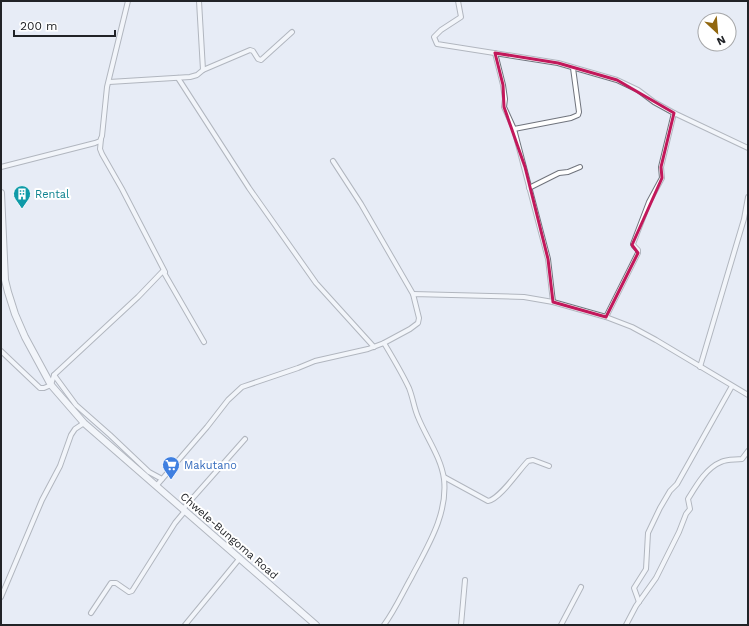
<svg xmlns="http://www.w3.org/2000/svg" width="749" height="626" font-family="'Work Sans',sans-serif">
<rect width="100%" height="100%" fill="#e7ecf6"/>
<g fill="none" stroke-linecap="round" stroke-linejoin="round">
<g stroke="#70747d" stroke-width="6">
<g id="street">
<path d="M458,1L461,17L441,30L434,37L437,44L558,63L617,80L638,90L654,102L674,113L748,148"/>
<path d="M495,53L503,85L505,99L504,107L514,129L548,259L553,302"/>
<path d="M203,70L250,50L253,51L258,59L261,60L292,32"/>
<path d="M178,78L249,188L316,283L374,347"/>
<path d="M109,82L190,77L197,75L203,70L199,1"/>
<path d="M514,129L571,118L578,115L579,112L573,68"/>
<path d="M101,139L100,149L102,154L122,189L165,272"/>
<path d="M333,161L361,204L413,294"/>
<path d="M1,167L95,143L100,141L102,136L107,87L128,1"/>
<path d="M529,188L559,173L568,172L580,167"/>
<path d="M606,317L638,253V250L634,246L633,244L649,202L662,178L661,167L674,113"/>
<path d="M384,343C393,358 402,373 409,388C413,398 414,408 418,417C426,437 441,457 444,479C448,515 427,547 411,578C402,594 395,610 384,625"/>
<path d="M1,351L40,388H44L51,385L54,375L138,297L163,271L204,342"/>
<path d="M700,367L744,219L748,197"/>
<path d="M54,375L76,405L110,435L149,472L162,479"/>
<path d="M444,477L488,501C500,499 519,470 528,461L533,460L549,466"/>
<path d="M157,485L207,427L228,400L242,387L298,368L315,361L368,349L384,343L410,329L418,323L419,318L413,294L524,297L553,302L606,317L632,327L656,340L748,395"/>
<path d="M183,509L245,439"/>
<path d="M1,597L42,500L60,466L71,435L75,429L84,423"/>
<path d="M639,602L634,588L646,569L648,533L660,508L670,491L677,484L732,386"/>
<path d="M91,613L111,583H116L129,592L132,591L175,523L185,511"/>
<path d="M185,625L240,558"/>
<path d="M461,625L465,580"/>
<path d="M561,625L581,587"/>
<path d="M626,625L636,606L656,578L679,532L686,514L690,509L688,499C696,486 706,468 721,462C727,459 735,460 742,459L748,451"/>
</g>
</g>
<g stroke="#70747d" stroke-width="8">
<path id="primary" d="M1,193L5,280L8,292L15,314L25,337L51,385L84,423L316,625"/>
</g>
<use href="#street" stroke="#fff" stroke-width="4"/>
<use href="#primary" stroke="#fff" stroke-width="6"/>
</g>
<path d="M0 0H749V626H0ZM495,53L558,63L617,80L674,113L661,167L662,178L632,245L638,253L606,317L553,302L548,259L525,167L504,107L503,85Z" fill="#e7ecf6" fill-opacity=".55" fill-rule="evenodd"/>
<path fill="none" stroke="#c2185b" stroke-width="3" stroke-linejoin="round" d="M495,53L558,63L617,80L674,113L661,167L662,178L632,245L638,253L606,317L553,302L548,259L525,167L504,107L503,85Z"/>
<defs>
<g id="building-pin" transform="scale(0.9)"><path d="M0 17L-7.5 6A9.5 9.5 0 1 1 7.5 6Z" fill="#0f9aa8" stroke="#fff"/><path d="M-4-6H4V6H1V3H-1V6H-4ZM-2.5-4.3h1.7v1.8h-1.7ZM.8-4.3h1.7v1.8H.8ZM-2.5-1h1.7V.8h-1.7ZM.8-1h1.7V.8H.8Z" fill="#fff"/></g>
<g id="supermarket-pin" transform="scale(0.9)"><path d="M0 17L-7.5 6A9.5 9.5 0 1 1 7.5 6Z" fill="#3f7fe0" stroke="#fff"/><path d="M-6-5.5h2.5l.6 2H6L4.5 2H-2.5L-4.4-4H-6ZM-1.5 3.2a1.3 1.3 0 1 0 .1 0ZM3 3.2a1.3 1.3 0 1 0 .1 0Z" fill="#fff"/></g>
</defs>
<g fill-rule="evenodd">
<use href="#building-pin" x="22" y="194"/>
<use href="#supermarket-pin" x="171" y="465"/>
</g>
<g text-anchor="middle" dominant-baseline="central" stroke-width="4" stroke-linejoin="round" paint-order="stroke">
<g font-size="11" fill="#0d838f" stroke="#fff" text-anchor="start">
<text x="35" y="194">Rental</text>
</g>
<g font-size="11" fill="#366cbe" stroke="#fff" text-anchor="start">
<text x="184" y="465">Makutano</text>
</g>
<g font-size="11" fill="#212327" stroke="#fff">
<text transform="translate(229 536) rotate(41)">Chwele-Bungoma Road</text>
</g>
</g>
<rect width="749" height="626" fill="none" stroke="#212327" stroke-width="4"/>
<g transform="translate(717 32) rotate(154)"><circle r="19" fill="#ffffff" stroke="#a6a7a9"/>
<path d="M0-3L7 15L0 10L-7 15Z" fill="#91670f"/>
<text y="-6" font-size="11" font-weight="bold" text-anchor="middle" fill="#212327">N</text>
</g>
<path d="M14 30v6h101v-6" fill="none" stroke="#212327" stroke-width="2"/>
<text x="20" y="30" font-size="12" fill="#212327" stroke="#ffffff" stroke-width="3" paint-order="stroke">200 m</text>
</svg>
